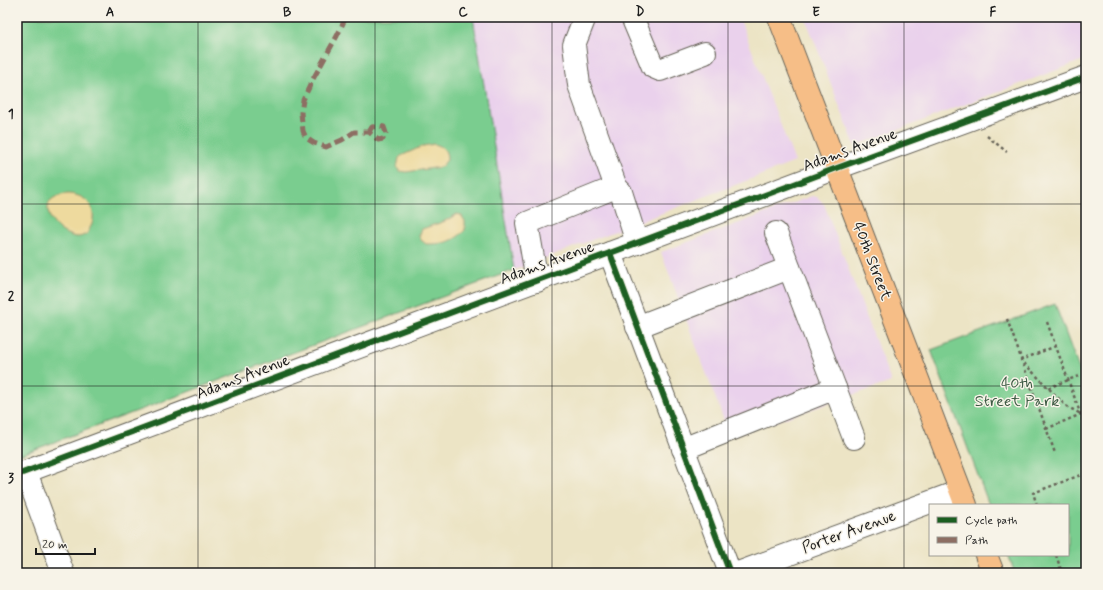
<svg xmlns="http://www.w3.org/2000/svg" width="1103" height="590" font-family="Mynerve,sans-serif">
<rect width="100%" height="100%" fill="#f7f3e8"/>
<filter id="ink" filterUnits="userSpaceOnUse"><feTurbulence type="fractalNoise" baseFrequency=".025" numOctaves="2"/><feDisplacementMap in="SourceGraphic" scale="8" xChannelSelector="R" yChannelSelector="G"/><feConvolveMatrix kernelMatrix="1 2 1 2 8 2 1 2 1" color-interpolation-filters="sRGB"/></filter>
<filter id="wash" filterUnits="userSpaceOnUse"><feTurbulence type="fractalNoise" baseFrequency=".012" numOctaves="4" result="noise"/><feDisplacementMap in="SourceGraphic" scale="16" xChannelSelector="R" yChannelSelector="G"/><feGaussianBlur stdDeviation="0.9" result="paint"/><feColorMatrix in="noise" values="0 0 0 0 0 0 0 0 0 0 0 0 0 0 0 0 0 1.4 0 .05"/><feComposite in="paint" operator="in"/></filter>
<g filter="url(#wash)">
<rect width="100%" height="100%" fill="#ece4c5"/>
<g fill="#ead1ec">
<path d="M473,17H739L795,162L514,270Z"/>
<path d="M805,17H1086V59L855,146Z"/>
<path d="M812,196L817,197L824,204L891,382L730,437L661,252Z"/>
</g>
<g fill="#7acd8f" stroke="#4b7456">
<path d="M17,17H473L514,270L17,456Z"/>
<path d="M1055,304L1086,388V573H1015L1008,555H1068V505H989L931,350Z"/>
</g>
<g fill="#eeda9e" stroke="#857b5d">
<path d="M434,144C443,146 447,150 447,160L441,167L406,172L399,171L397,167L399,158L401,156L423,146Z"/>
<path d="M67,194C82,194 95,203 93,219C93,224 89,229 87,234C84,235 81,237 78,237C72,237 63,233 58,228C52,223 44,209 50,201C55,196 61,195 67,194Z"/>
<path d="M457,214L461,215L465,221V230C453,243 442,244 426,244L421,240L419,236L422,229L445,221Z"/>
</g>
</g>
<g filter="url(#ink)">
<g fill="none" stroke-linecap="round" stroke-linejoin="round">
<g stroke="#656257" stroke-width="24">
<g id="minor">
<path d="M585,17L574,45L579,85L616,187"/>
<path d="M632,17L653,67L660,70L705,53"/>
<path d="M776,233L854,438"/>
<path d="M610,253L730,573"/>
<path d="M537,281L527,223L616,187L621,192L637,243"/>
<path d="M637,327L789,268"/>
<path d="M683,449L835,388"/>
<path d="M26,472L63,573"/>
<path d="M17,475L837,168L1086,77"/>
<path d="M738,573L960,491"/>
</g>
</g>
<g stroke="#656257" stroke-width="24">
<g id="major">
<path d="M779,17L966,505"/>
<path d="M986,555L993,573"/>
</g>
</g>
<g stroke="#656257" stroke-width="2.5" stroke-dasharray="3 3" stroke-linecap="butt">
<path d="M987,136L1007,152"/>
<path d="M1007,319L1055,453"/>
<path d="M1047,322L1086,429"/>
<path d="M1056,346L1021,360L1066,406L1081,414"/>
<path d="M1048,388L1081,375"/>
<path d="M1046,429L1086,412"/>
<path d="M1037,505L1033,493L1086,473"/>
<path d="M1056,555L1062,573"/>
</g>
<use href="#minor" stroke="#fff" stroke-width="22"/>
<use href="#major" stroke="#f6be87" stroke-width="22"/>
<path stroke="#8d6e63" stroke-width="5" stroke-dasharray="10 5" stroke-linecap="butt" d="M346,17L337,36L313,79L303,100L301,113L303,131L306,138L314,143L326,147L342,140L354,132H369L378,140L383,139L386,133L384,127L379,126L372,127L369,132"/>
<g stroke="#f7f3e8" stroke-width="8">
<g id="cycleway">
<path d="M610,253L730,573"/>
<path d="M17,475L837,168L1086,77"/>
</g>
</g>
<use href="#cycleway" stroke="#1b5e20" stroke-width="6"/>
</g>
</g>
<path fill="none" stroke="#1c1c1c" stroke-width="1" stroke-opacity="0.55" d="M198,17V573M375,17V573M552,17V573M728,17V573M904,17V573M17,204H1086M17,386H1086"/>
<g text-anchor="middle" dominant-baseline="central" stroke-width="3" stroke-linejoin="round" paint-order="stroke">
<g font-size="16" fill="#1c1c1c" stroke="#f7f3e8">
<text transform="translate(850 150) rotate(-20)">Adams Avenue</text>
<text transform="translate(872 261) rotate(69)">40th Street</text>
<text transform="translate(547 263) rotate(-20)">Adams Avenue</text>
<text transform="translate(243 377) rotate(-21)">Adams Avenue</text>
<text transform="translate(849 532) rotate(-20)">Porter Avenue</text>
</g>
<g font-size="16" fill="#3d5a44" stroke="#f7f3e8">
<text x="1017" y="383">40th<tspan x="1017" dy="18">Street Park</tspan></text>
</g>
</g>
<rect width="1103" height="590" fill="none" stroke="#f7f3e8" stroke-width="44"/>
<rect x="929" y="504" width="140" height="52" fill="#f7f3e8" stroke="#9f9d96"/>
<rect x="937" y="517" width="20" height="6" fill="#1b5e20" stroke="#9f9d96"/>
<text x="965" y="524" font-size="12" fill="#1c1c1c">Cycle path</text>
<rect x="937" y="537" width="20" height="6" fill="#8d6e63" stroke="#9f9d96"/>
<text x="965" y="544" font-size="12" fill="#1c1c1c">Path</text>
<path d="M36 548v6h59v-6" fill="none" stroke="#1c1c1c" stroke-width="2"/>
<text x="42" y="548" font-size="12" fill="#1c1c1c" stroke="#f7f3e8" stroke-width="3" paint-order="stroke">20 m</text>
<rect x="22" y="22" width="1059" height="546" fill="none" stroke="#1c1c1c" stroke-width="1.5"/>
<g font-size="13" text-anchor="middle" font-weight="bold" fill="#1c1c1c">
<text x="110" y="16">A</text>
<text x="287" y="16">B</text>
<text x="463" y="16">C</text>
<text x="640" y="16">D</text>
<text x="816" y="16">E</text>
<text x="993" y="16">F</text>
<text x="11" y="118">1</text>
<text x="11" y="300">2</text>
<text x="11" y="482">3</text>
</g>
</svg>
